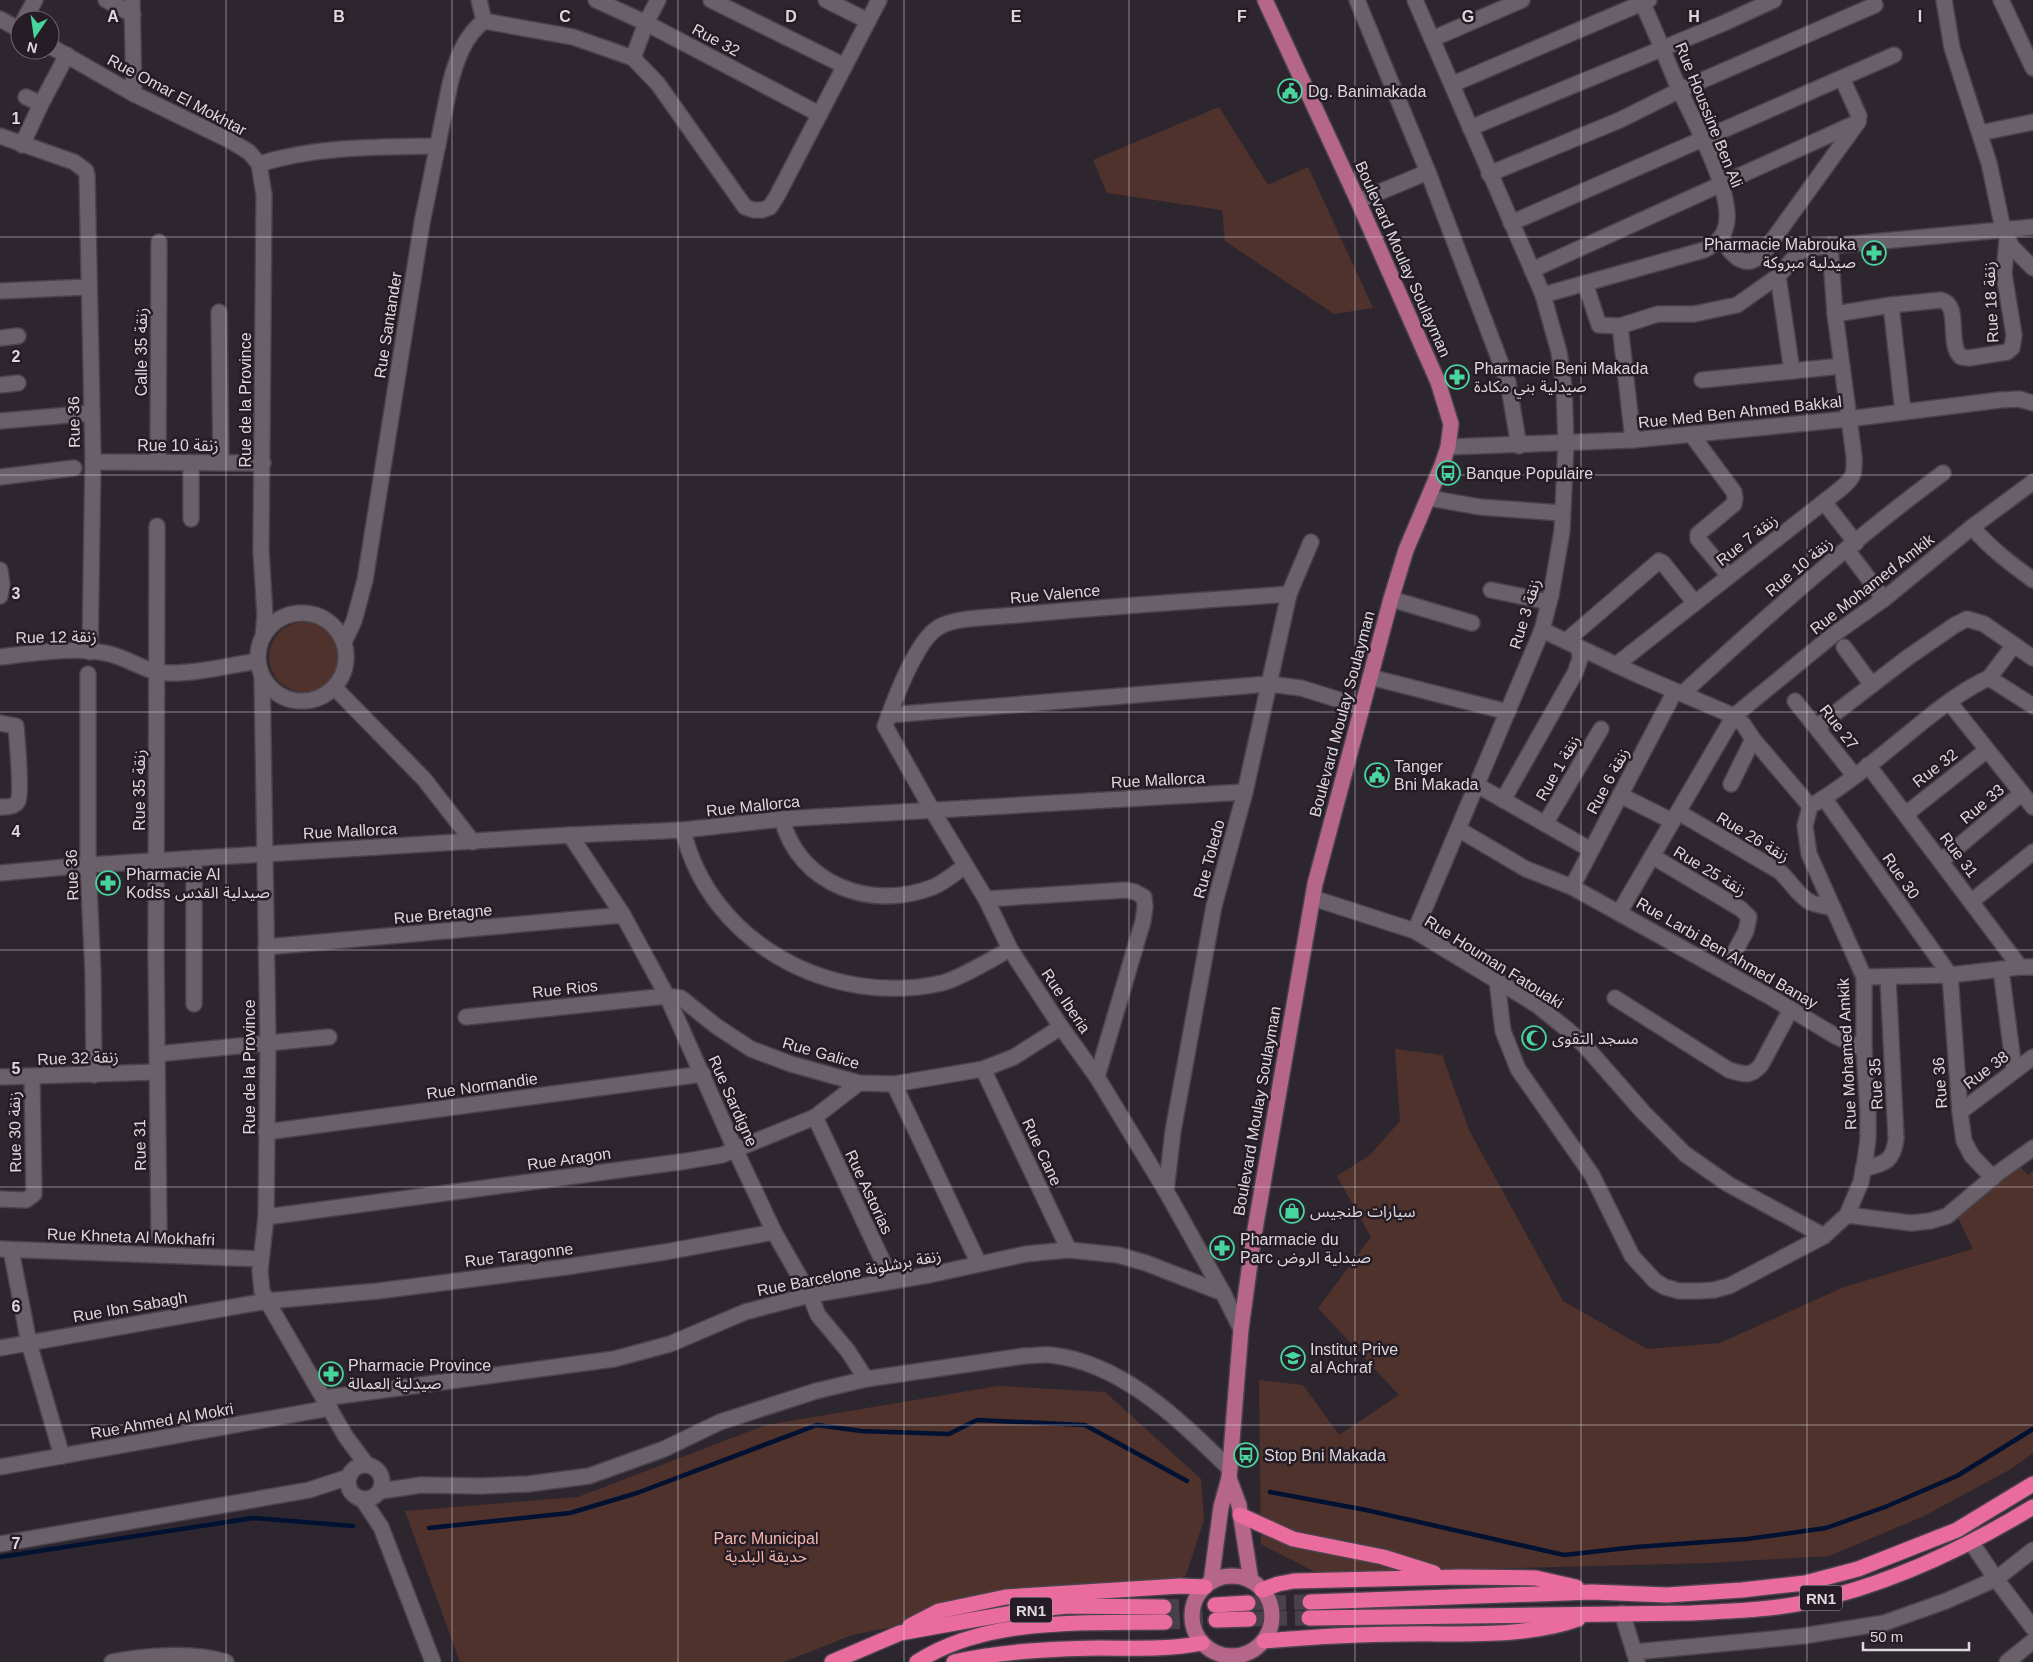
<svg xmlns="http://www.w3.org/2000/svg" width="2033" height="1662" font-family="Arial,'Noto Sans Arabic',sans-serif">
<rect width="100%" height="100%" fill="#2e262f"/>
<g fill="#50322d">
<path d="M1219,107L1268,185L1308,167L1373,308L1334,314L1225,241L1222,210L1107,193L1093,160Z"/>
<circle cx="304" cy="657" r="35"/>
<path d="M1395,1049L1442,1055L1470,1132L1563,1301L1647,1349L1720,1343L1844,1287L1973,1249L1954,1209L2015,1161L2028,1175L2033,1171V1453L2011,1469L1924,1516L1829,1556L1709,1563L1317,1573L1261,1544L1259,1380L1303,1385L1339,1435L1399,1395L1318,1308L1371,1237L1337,1176L1370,1155L1400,1121Z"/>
<path d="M998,1386L1105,1392L1201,1479L1204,1520L1186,1575L1161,1588L987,1608L852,1635L784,1662H460L405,1511L578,1497L766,1425Z"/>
</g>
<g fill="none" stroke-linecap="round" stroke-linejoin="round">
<g stroke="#011132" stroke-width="4.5">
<path d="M1270,1492L1366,1510L1564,1555L1636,1547L1747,1539L1826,1528L1885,1507L1957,1476L2033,1429"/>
<path d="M429,1528L570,1513L637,1493L817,1425L861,1431L949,1434L977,1420L1085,1425L1187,1481"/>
<path d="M0,1557L253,1518L353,1526"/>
</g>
<g stroke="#484149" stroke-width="15" stroke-dasharray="15 8" stroke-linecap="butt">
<path d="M1248,1603L1310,1602"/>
<path d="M1164,1607L1215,1605"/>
<path d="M1249,1619L1309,1618"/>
<path d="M1165,1622L1216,1620"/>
</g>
<g stroke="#4a434b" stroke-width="18">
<g id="minor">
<path d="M106,0L133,15"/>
<path d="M132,0L134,94"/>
<path d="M479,0L484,21"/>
<path d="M596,0L646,23L819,114"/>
<path d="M711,0L845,66"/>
<path d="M826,0L868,21"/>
<path d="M1357,0L1428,172L1508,382L1519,446"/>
<path d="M1415,0L1543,295L1559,352L1564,387L1566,443L1562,531L1551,595L1542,630L1415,931"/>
<path d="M1944,0L1952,48L1989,163L2003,229L2012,247L2033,268"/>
<path d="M2001,0L2033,68"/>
<path d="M0,19L20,30"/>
<path d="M24,20L35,0"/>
<path d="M484,21L573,37L633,58L658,84L745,207L754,210H762L770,207L777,196L879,0"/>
<path d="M1432,39L1522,0"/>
<path d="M50,46L134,94L229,140L249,152L259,164L264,195L261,551L265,616L263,637"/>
<path d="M633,58L646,23L658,0"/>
<path d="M1453,84L1649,0"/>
<path d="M26,97L41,104"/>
<path d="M1470,128L1724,23L1774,0"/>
<path d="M1980,133L2033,122"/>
<path d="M0,136L74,162L86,171L87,176L93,458L90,652"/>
<path d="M22,145L41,104L67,55"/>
<path d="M259,164C317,146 379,147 438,146"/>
<path d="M1489,174L1620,120L1680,90L1875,5"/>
<path d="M1358,201L1428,172"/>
<path d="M1511,223L1894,55"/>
<path d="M1721,239C1733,256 1745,272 1764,252L1858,122L1859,116L1842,78"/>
<path d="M1532,270L1858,122"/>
<path d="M1778,276L1792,371"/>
<path d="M1585,283L1599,325L1620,326L1658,314H1694L1737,305L1778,276L1799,252L1808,248L2033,227"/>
<path d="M0,291L88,287"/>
<path d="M1543,295L1704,250C1718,243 1726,235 1727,219C1729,185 1695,123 1680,91C1667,61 1655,30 1641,0"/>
<path d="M1891,305L1903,412"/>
<path d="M219,312L221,463"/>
<path d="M1835,314L1891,305L1941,300C1962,305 1946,343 1961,357L1969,358L2007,352L2012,348L2014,335L2004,274L2007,240"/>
<path d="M1620,326L1633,440"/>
<path d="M0,338L18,336"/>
<path d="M1702,380L1842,366"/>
<path d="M0,385L18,383"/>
<path d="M0,421L92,413"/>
<path d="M1691,434L1734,492L1735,498L1734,504L1698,534V539L1729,576"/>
<path d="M1448,447L1633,440L1848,419L2000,400L2019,399L2033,403"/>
<path d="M93,462L263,463"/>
<path d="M158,462L159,242"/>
<path d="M0,477L74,468"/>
<path d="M1429,498L1480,507L1562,513"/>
<path d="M1824,502L1856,543"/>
<path d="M191,519V463"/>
<path d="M157,526L156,954L159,1235"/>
<path d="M1972,527C1990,548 2011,564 2033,580"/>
<path d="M1847,550L1884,599"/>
<path d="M0,570L2,585L0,596"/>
<path d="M1491,590L1549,602"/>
<path d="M1391,599L1472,623"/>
<circle cx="302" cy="657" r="44"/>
<path d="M1542,630L1638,675L1734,716L1743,724L1753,739L1810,806"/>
<path d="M1566,641L1659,561L1663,563L1695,603"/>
<path d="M344,642L354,621L365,580L422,223L450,84C456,61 464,36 484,21"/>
<path d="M1844,647L1872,685"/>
<path d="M0,657C36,653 75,646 110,654C130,659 147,673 168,673C196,674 230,665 258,661"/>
<path d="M1616,665L1839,490C1854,478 1855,474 1854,456L1835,314L1830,245"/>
<path d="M88,674V865L93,974L94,1075"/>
<path d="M262,675L268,1044L266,1217L260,1271L262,1291L267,1301L346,1437L367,1465"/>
<path d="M1370,677L1508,712"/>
<path d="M1989,678L2014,645"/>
<path d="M334,687L424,779L473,842"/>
<path d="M1682,694C1766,617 1852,540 1943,473"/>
<path d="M1795,701L1854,775"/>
<path d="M1949,702L2033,807"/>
<path d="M889,715L1269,684L1301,688L1362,707"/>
<path d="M0,723L16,726C17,739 22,792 18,801C15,807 6,807 0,807"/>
<path d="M1817,727L1907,658L1955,625L1967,619L1984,624L2033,658"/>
<path d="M1868,765L2020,967"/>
<path d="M1731,784L1753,739"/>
<path d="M1477,785L1591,850"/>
<path d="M1620,795L1672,821"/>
<path d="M1824,798L1950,975L1960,1112L1964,1141L1972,1156L1993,1178"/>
<path d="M1503,800L1575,673L1580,659L1579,647"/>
<path d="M1816,803C1855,779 1890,748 1925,720C1945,704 1966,688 1989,678L2033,706"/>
<path d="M1678,812L1779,871C1790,880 1797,895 1810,902C1817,905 1825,906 1833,908"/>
<path d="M1906,814L1987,750"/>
<path d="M782,819C799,886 873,911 933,887C945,882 955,873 965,866"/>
<path d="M1545,824L1601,729"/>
<path d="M1458,829L1526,869L1572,887L1619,913L1772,998L1837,1037L1864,1049"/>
<path d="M683,830C709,943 832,1008 942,983C961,978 992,959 1010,949"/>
<path d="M570,835L623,915L667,996L735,1149L774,1232L810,1295L818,1315L848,1351L866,1379"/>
<path d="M1652,856L1741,909L1749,917L1746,931L1733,955"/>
<path d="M1941,861L2022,793"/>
<path d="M0,873L88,865L570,835L683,830L782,819L1245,792"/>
<path d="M1572,887L1675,691"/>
<path d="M1313,898L1415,931L1537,1005L1569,1031L1586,1047L1643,1112L1685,1154L1728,1184L1824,1236"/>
<path d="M986,899L1126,890L1135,892L1144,897L1145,907L1143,921L1097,1077"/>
<path d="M1972,901L2033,852"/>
<path d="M1619,913L1734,716L1833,635L1884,599L1972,527L2033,482"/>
<path d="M266,947L623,915"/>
<path d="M2001,970L2014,1069"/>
<path d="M1864,977L1950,975L2020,967H2033"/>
<path d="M1497,981L1503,1031L1518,1069L1592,1175L1632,1256L1655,1281L1665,1287L1679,1291H1699L1714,1290L1729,1286L1824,1236L1847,1215L1861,1182L1865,1161L1868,1139V1112L1864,1049V977L1809,854L1805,826L1810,806"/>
<path d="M1615,998L1729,1070C1743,1074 1750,1078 1761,1065L1791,1009"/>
<path d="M194,1004V858"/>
<path d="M466,1017L667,996L681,998L716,1026L751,1049L791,1064L859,1083L894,1084L983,1069L1014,1057L1061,1027"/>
<path d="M157,1054L329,1037"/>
<path d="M983,1069L1069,1250"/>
<path d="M0,1077L157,1072"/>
<path d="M894,1084L979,1264"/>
<path d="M1960,1112L2033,1057"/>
<path d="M815,1117L892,1281"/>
<path d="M266,1132L703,1074"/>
<path d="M1863,1169C1884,1163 1893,1163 1896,1139L1888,978"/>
<path d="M1166,1191L1173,1131L1214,906L1245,792L1289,594L1311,542"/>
<path d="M0,1199L26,1200L34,1194L32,1077"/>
<path d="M1847,1215L1911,1223L1930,1221L1947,1216L1998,1173L2033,1148"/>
<path d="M266,1217L687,1161L722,1155L815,1117L859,1083"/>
<path d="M0,1249L260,1259"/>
<path d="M11,1250L29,1343L62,1456"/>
<path d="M1223,1293L1166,1191L1097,1077L1061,1027L1010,949L986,899L932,810L885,726C894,701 916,640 939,627C955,617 997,617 1017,615C1108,606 1199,601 1289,594"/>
<path d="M0,1348L267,1301L378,1291L566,1267L665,1252L774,1232"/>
<path d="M324,1398L614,1359L670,1344L745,1312L810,1295L929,1275L1026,1254L1046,1252L1069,1250L1118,1255L1146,1263L1223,1293L1241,1329"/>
<circle cx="365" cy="1482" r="17"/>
<path d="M0,1467L330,1408"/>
<path d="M381,1491L421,1485L481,1486L528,1484L589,1476L664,1449L720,1422L816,1391L866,1379L1024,1356C1033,1356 1043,1354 1051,1355C1123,1363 1180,1421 1230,1469"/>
<path d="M363,1500L381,1527L433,1662"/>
<path d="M1971,1542L1996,1579L2033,1628"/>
<path d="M0,1544L309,1490L349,1477"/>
<path d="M1622,1613L1637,1661"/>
<path d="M1634,1652L1803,1636L1884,1623L1946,1601L1996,1579L2033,1550"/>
<path d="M112,1662C144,1655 195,1652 226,1662"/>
<path d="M2007,1662L2033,1641"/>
</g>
</g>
<g stroke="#4a434b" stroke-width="18">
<g id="major">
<path d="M1229,1478L1239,1505L1251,1581"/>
<circle cx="1232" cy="1616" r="40"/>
<path d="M1211,1582L1221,1507L1229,1478L1241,1329L1253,1241L1315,884L1391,599L1406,550L1442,465L1448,447L1451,424L1438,382L1358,201L1265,0"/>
</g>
</g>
<g stroke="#4a434b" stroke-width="18">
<g id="highway">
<path d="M1240,1515L1293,1539L1383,1557L1434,1573"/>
<path d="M1262,1590L1278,1584L1294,1581L1460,1577L1536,1578L1576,1587"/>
<path d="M1310,1602L1592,1592L1667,1595L1742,1590L1805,1583L1858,1569L1957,1530L2033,1484"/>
<path d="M1215,1605L1248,1603"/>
<path d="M1309,1618L1691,1613C1730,1611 1770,1610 1808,1602C1888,1585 1964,1549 2033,1507"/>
<path d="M1216,1620L1249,1619"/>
<path d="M910,1626L939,1611L1006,1597L1180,1586L1205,1587"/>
<path d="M1264,1641C1310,1637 1357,1634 1404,1634C1459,1633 1526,1638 1578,1619"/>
<path d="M832,1662L900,1633L972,1620L1031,1610L1067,1606L1164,1607"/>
<path d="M917,1662C986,1617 1085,1623 1165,1622"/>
<path d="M954,1662C1002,1651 1049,1649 1099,1648C1134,1648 1168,1650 1202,1643"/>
</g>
</g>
<use href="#minor" stroke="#6a606a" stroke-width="15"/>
<use href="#major" stroke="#b66789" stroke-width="15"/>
<use href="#highway" stroke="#e96c9d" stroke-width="15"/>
</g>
<path fill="none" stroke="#ddd8de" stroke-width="1" stroke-opacity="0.55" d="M226,0V1662M452,0V1662M678,0V1662M904,0V1662M1129,0V1662M1355,0V1662M1581,0V1662M1807,0V1662M0,237H2033M0,475H2033M0,712H2033M0,950H2033M0,1187H2033M0,1425H2033"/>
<defs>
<g id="civic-ring" transform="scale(1.25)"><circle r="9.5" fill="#251c25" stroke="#48d49d" stroke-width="1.5"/><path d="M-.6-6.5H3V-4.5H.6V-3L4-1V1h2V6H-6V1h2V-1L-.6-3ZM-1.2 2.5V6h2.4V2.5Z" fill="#48d49d"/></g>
<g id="pharmacy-ring" transform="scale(1.25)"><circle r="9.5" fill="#251c25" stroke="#48d49d" stroke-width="1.5"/><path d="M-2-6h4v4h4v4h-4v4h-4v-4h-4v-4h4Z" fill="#48d49d"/></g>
<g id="bus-ring" transform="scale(1.25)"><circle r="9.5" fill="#251c25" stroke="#48d49d" stroke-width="1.5"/><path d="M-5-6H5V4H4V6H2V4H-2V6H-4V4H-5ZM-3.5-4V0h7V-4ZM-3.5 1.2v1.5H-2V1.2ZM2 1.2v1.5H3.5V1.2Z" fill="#48d49d"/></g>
<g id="mosque-ring" transform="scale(1.25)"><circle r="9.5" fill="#251c25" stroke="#48d49d" stroke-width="1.5"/><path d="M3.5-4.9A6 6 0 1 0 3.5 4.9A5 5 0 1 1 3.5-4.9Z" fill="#48d49d"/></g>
<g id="shop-ring" transform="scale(1.25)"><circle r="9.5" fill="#251c25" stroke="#48d49d" stroke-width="1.5"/><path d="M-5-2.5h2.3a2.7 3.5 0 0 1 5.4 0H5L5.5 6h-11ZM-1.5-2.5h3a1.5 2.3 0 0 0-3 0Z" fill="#48d49d"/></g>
<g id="school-ring" transform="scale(1.25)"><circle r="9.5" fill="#251c25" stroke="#48d49d" stroke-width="1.5"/><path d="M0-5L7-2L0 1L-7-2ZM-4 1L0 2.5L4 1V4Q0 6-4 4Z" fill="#48d49d"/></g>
</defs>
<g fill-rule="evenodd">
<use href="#civic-ring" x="1290" y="91"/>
<use href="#pharmacy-ring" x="1874" y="253"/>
<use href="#pharmacy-ring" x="1457" y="377"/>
<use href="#bus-ring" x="1448" y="473"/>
<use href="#civic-ring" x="1377" y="775"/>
<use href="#pharmacy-ring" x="108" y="883"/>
<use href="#mosque-ring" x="1534" y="1038"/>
<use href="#shop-ring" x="1292" y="1211"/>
<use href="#pharmacy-ring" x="1222" y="1248"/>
<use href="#school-ring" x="1293" y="1358"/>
<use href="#pharmacy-ring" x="331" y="1374"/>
<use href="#bus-ring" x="1246" y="1455"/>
</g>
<g text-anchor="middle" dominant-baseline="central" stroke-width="5" stroke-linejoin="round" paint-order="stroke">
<g fill="#251c25" stroke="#a6a0a6" stroke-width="1">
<rect x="1800" y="1585.5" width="42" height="25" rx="4"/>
<rect x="1010" y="1597.5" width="42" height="25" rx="4"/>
</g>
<g font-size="15" font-weight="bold" fill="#ddd8de">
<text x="1821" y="1598">RN1</text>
<text x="1031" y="1610">RN1</text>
</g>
<g font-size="16" fill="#ddd8de" stroke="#251c25">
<text transform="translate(716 40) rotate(28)">Rue 32</text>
<text transform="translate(177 95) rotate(28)">Rue Omar El Mokhtar</text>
<text transform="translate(1709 115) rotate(68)">Rue Houssine Ben Ali</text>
<text transform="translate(1403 259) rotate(66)">Boulevard Moulay Soulayman</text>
<text transform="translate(1991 302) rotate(-93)">Rue 18 زنقة</text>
<text transform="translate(388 325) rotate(-81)">Rue Santander</text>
<text transform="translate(141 352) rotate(-90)">Calle 35 زنقة</text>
<text transform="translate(245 400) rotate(-90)">Rue de la Province</text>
<text transform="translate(1740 412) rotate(-6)">Rue Med Ben Ahmed Bakkal</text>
<text transform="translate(74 422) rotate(-91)">Rue 36</text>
<text x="178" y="445">Rue 10 زنقة</text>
<text transform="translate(1747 540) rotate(-38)">Rue 7 زنقة</text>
<text transform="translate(1799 567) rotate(-40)">Rue 10 زنقة</text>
<text transform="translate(1872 584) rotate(-38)">Rue Mohamed Amkik</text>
<text transform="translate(1055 594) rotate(-5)">Rue Valence</text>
<text transform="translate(1525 614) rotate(-73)">Rue 3 زنقة</text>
<text transform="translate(56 637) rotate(-1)">Rue 12 زنقة</text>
<text transform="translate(1342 714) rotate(-75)">Boulevard Moulay Soulayman</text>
<text transform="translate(1839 727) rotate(52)">Rue 27</text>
<text transform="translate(1558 768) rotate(-60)">Rue 1 زنقة</text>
<text transform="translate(1935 768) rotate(-38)">Rue 32</text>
<text transform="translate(1158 780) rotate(-3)">Rue Mallorca</text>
<text transform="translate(1608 781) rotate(-62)">Rue 6 زنقة</text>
<text transform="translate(139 790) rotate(-90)">Rue 35 زنقة</text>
<text transform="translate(1982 804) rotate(-40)">Rue 33</text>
<text transform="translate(753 806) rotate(-6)">Rue Mallorca</text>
<text transform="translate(350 831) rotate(-3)">Rue Mallorca</text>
<text transform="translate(1753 837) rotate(31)">Rue 26 زنقة</text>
<text transform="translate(1959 855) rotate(53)">Rue 31</text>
<text transform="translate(1209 859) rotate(-75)">Rue Toledo</text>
<text transform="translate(1710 871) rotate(31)">Rue 25 زنقة</text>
<text transform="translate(72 875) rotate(-92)">Rue 36</text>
<text transform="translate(1901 876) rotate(55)">Rue 30</text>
<text transform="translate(443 914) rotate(-5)">Rue Bretagne</text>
<text transform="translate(1727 953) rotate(30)">Rue Larbi Ben Ahmed Banay</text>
<text transform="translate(1494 962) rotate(32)">Rue Houman Fatouaki</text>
<text transform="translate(565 989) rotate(-6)">Rue Rios</text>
<text transform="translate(1066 1001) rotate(56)">Rue Iberia</text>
<text transform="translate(821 1053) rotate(16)">Rue Galice</text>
<text transform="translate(1847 1054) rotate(-93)">Rue Mohamed Amkik</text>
<text transform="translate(78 1058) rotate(-2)">Rue 32 زنقة</text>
<text transform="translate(249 1067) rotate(-90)">Rue de la Province</text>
<text transform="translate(1986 1070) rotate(-37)">Rue 38</text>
<text transform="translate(1940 1083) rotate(-94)">Rue 36</text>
<text transform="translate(1876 1084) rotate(-93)">Rue 35</text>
<text transform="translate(482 1086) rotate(-8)">Rue Normandie</text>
<text transform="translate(733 1101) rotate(66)">Rue Sardigne</text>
<text transform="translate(1257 1111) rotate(-80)">Boulevard Moulay Soulayman</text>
<text transform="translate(15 1132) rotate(-91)">Rue 30 زنقة</text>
<text transform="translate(140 1145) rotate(-91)">Rue 31</text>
<text transform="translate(1042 1152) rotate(65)">Rue Cane</text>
<text transform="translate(569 1159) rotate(-8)">Rue Aragon</text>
<text transform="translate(869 1192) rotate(65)">Rue Astorias</text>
<text transform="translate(131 1237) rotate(2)">Rue Khneta Al Mokhafri</text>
<text transform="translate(519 1255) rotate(-7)">Rue Taragonne</text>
<text transform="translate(849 1273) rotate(-11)">Rue Barcelone زنقة برشلونة</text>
<text transform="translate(130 1307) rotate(-10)">Rue Ibn Sabagh</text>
<text transform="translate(162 1421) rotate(-10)">Rue Ahmed Al Mokri</text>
</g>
<g font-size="16" fill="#ddd8de" stroke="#251c25" text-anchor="start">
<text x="1308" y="91">Dg. Banimakada</text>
<text x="1856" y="244" text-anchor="end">Pharmacie Mabrouka<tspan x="1856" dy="18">صيدلية مبروكة</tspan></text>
<text x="1474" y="368">Pharmacie Beni Makada<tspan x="1474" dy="18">صيدلية بني مكادة</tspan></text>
<text x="1466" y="473">Banque Populaire</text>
<text x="1394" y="766">Tanger<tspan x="1394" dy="18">Bni Makada</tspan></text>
<text x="126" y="874">Pharmacie Al<tspan x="126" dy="18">Kodss صيدلية القدس</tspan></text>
<text x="1552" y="1038">مسجد التقوى</text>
<text x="1310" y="1211">سيارات طنجيس</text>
<text x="1240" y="1239">Pharmacie du<tspan x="1240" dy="18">Parc صيدلية الروض</tspan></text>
<text x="1310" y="1349">Institut Prive<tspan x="1310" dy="18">al Achraf</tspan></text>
<text x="348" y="1365">Pharmacie Province<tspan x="348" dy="18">صيدلية العمالة</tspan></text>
<text x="1264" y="1455">Stop Bni Makada</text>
</g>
<g font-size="16" fill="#f6b3a8" stroke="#251c25">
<text x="766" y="1538">Parc Municipal<tspan x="766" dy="18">حديقة البلدية</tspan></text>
</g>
</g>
<g font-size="16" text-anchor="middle" font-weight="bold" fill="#ddd8de" stroke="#251c25" stroke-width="5" stroke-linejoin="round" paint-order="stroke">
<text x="113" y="22">A</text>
<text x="339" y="22">B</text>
<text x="565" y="22">C</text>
<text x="791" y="22">D</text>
<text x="1016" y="22">E</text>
<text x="1242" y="22">F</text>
<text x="1468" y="22">G</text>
<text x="1694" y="22">H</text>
<text x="1920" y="22">I</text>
<text x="16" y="124">1</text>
<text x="16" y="362">2</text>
<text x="16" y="599">3</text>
<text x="16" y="837">4</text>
<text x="16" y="1074">5</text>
<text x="16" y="1312">6</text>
<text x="16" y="1549">7</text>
</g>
<g transform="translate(35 35) rotate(193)"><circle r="24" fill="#251c25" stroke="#6f676f"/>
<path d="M0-4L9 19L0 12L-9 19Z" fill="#48d49d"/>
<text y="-8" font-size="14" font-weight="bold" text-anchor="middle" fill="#ddd8de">N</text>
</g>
<path d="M1863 1642v8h106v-8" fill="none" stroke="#ddd8de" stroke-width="2.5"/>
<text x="1870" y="1642" font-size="15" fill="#ddd8de" stroke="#251c25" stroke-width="4" paint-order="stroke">50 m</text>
</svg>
